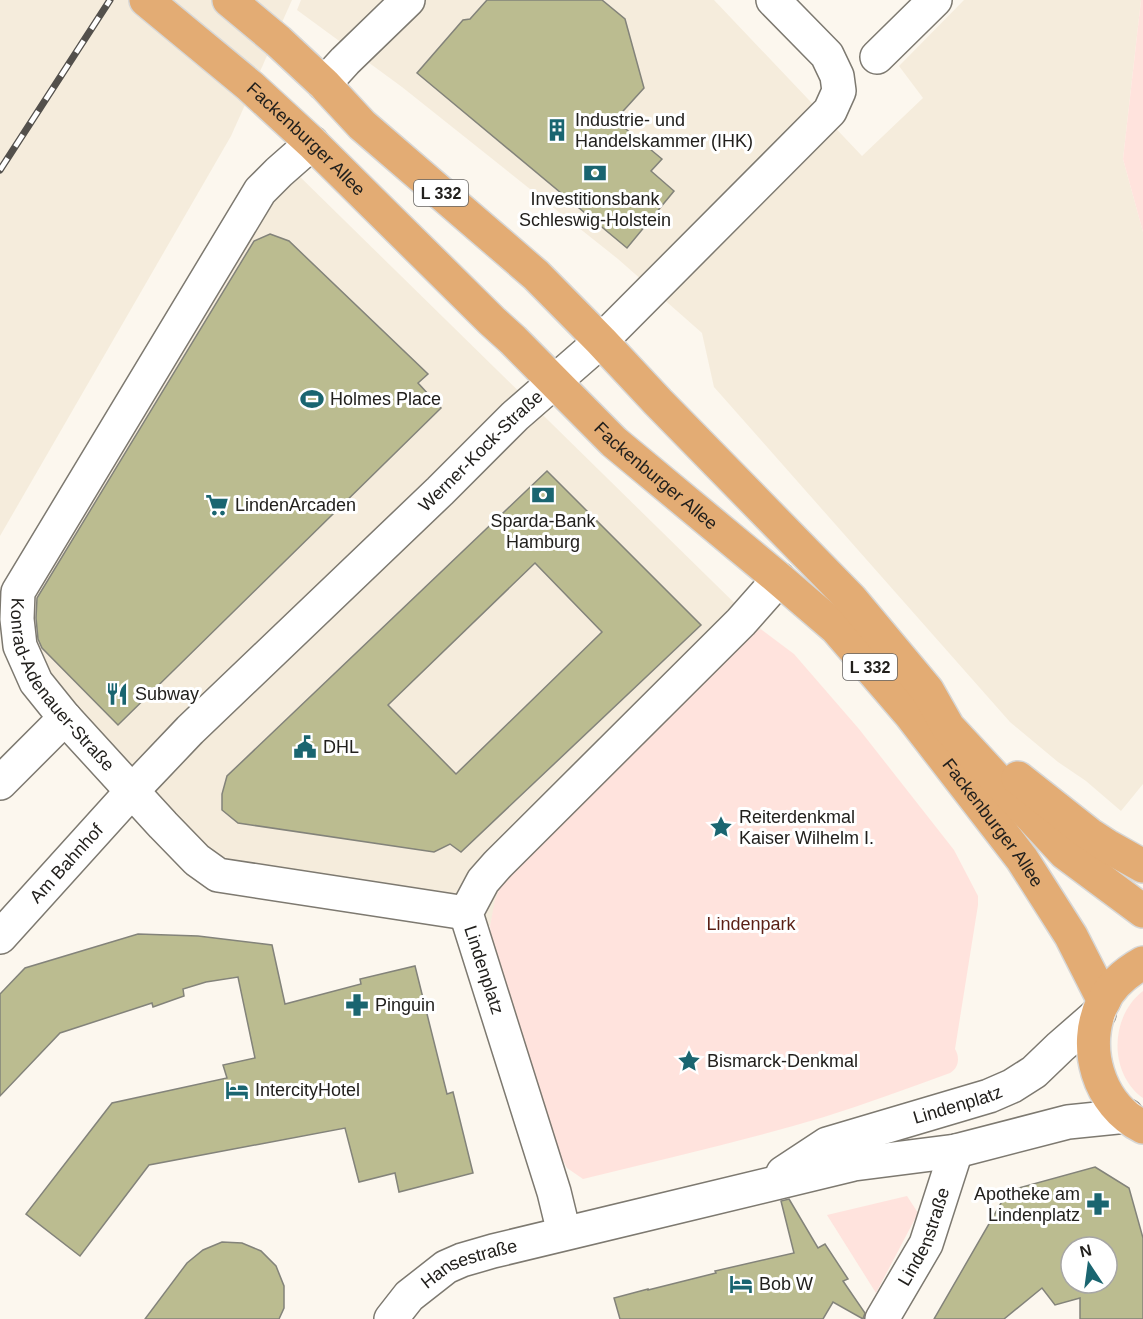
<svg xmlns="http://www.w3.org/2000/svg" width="1143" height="1319" font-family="Arial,sans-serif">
<rect width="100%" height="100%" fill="#fcf7ee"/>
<g fill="#f5ecdc">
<path d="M0,0H292L231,136L0,536Z"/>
<path d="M301,0H714L862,156L923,98L899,66L964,0H1141L1123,159L1143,232V784L1121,811L1086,781L1058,762L1010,722L714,387L702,333L618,259L402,87L297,10Z"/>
<path d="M291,168L762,630L756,629L510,875L500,887L498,893L490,926L466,913L218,874L65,718L17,619Z"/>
</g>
<g fill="#ffe3dd">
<path d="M1141,0H1143V232L1123,159Z"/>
<path d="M756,629L762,630L794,654L859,729L954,850L978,896V905L955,1049C960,1057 959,1068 950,1073C908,1088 866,1104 824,1117C744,1141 663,1159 583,1179L567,1168L549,1136L507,987L491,939L490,926L495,900L500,887L510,875Z"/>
<path d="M1143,991V1098C1108,1073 1110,1016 1143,991Z"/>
<path d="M907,1196L918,1213L876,1293L827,1215Z"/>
</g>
<g fill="#bbbc90" stroke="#83837a" stroke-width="1.5" fill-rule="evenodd">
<path d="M487,0H602L625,19L644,88L615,120L662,159L651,171L674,191L627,248L417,73L463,20L470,19Z"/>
<path d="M270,234L289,241L428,374L418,383L441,408L118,725L42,648L38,639L36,618L37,598L254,241Z"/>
<path d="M547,471L701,625L461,852L450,844L434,852L238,823L222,810V794L227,776ZM535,563L602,632L456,774L388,705Z"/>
<path d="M138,934L198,936L272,945L285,1004L361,984L360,979L415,966L447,1094L453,1092L473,1173L399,1192L395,1173L359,1182L345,1128L149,1165L80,1256L26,1214L112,1103L227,1078L223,1065L255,1058L238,977L206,982L183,989L184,996L153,1007L152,1003L60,1033L0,1096V994L25,968Z"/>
<path d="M1095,1167L1129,1188L1143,1238V1319H1080V1298L1055,1305L1042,1288L1004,1319H934L1008,1191ZM1071,1247H1107V1283H1071Z"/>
<path d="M789,1199L818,1248L825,1244L848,1279L843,1281L865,1313L863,1319L833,1302L823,1319H620L614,1298L648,1289V1290L716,1273L715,1271L794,1253L781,1201Z"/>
<path d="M222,1242L242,1243L261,1251L276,1266L284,1286V1308L279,1319H145L187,1263L203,1250Z"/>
</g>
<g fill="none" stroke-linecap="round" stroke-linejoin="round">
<g stroke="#7d7970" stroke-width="36">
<g id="minor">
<path d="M877,57L935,0"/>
<path d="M324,84L345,61L408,0"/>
<path id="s1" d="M312,143L279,172L260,191L18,592L17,619L20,646L36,682L65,718L163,825L197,860L218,875L466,913"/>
<path d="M0,783L65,718"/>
<path id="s2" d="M0,937L132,791L190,730L440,491L515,416L601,341L830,111L839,91L837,76L827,55L773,0"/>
<path d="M564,1233L554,1192L466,913L483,881L498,864L741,622L779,579"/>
<path id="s3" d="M882,1319L926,1244L956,1151"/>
</g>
</g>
<g stroke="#7d7970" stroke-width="36">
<g id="tertiary">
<path id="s4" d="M783,1173L827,1144L989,1096L1012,1086L1034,1072L1060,1047L1099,1013"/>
<path id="s5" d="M391,1319L409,1296L446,1267L462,1260L493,1251L854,1164L956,1151L1068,1122L1127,1116"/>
</g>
</g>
<g stroke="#d7d7d6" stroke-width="36">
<g id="primary">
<path id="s6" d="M146,0L250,86L312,143L492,321L513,340L614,442L779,579L836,628L910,714L1022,859L1071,936L1104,1001"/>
<path d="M229,0L278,41L324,84L362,125L536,275L601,341L658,402L851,599L927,690L948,727L1065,853L1143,911"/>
<path d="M1018,778L1089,834L1109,847L1143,866"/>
<path d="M1143,963C1127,972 1111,985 1103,1002C1081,1046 1098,1105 1143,1127"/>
</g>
</g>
<use href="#minor" stroke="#fff" stroke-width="33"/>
<use href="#tertiary" stroke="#fff" stroke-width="33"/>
<use href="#primary" stroke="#e3ac74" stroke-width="33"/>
<g stroke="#53504c" stroke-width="7">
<path id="rail" d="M0,170L110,0"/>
</g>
<use href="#rail" stroke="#fff" stroke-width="4.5" stroke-dasharray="14" stroke-linecap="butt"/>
</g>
<defs>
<g id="building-bare" transform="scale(1.8)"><path d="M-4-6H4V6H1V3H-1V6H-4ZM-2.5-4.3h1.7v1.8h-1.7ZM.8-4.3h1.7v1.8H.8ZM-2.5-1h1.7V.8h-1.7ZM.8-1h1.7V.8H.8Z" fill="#1a6570" stroke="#fff" stroke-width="2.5" paint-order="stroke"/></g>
<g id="bank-bare" transform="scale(1.8)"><path d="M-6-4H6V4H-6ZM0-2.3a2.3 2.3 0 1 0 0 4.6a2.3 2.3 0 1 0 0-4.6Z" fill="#1a6570" stroke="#fff" stroke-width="2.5" paint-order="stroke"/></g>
<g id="stadium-bare" transform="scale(1.8)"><path d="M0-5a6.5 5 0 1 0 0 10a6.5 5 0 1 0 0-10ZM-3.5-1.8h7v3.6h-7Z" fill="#1a6570" stroke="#fff" stroke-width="2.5" paint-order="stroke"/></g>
<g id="supermarket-bare" transform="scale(1.8)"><path d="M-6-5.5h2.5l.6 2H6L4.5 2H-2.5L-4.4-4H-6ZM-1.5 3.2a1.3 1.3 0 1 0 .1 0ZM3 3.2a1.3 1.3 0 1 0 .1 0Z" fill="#1a6570" stroke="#fff" stroke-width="2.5" paint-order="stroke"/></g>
<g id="restaurant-bare" transform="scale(1.8)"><path d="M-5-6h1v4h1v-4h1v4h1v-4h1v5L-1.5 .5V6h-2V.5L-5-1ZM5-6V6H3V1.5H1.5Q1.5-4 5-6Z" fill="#1a6570" stroke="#fff" stroke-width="2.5" paint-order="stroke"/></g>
<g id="civic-bare" transform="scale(1.8)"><path d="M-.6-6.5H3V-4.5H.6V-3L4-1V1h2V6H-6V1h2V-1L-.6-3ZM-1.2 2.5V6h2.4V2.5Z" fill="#1a6570" stroke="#fff" stroke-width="2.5" paint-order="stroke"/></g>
<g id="sight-bare" transform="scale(1.8)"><path d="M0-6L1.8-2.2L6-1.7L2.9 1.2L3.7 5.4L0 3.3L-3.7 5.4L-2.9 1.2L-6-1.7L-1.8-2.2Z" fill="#1a6570" stroke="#fff" stroke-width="2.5" paint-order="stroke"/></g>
<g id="pharmacy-bare" transform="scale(1.8)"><path d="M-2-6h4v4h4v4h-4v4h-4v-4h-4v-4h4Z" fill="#1a6570" stroke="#fff" stroke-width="2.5" paint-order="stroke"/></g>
<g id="hotel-bare" transform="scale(1.8)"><path d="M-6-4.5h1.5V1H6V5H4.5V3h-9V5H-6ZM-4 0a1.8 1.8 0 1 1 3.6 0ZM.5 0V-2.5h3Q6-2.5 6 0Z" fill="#1a6570" stroke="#fff" stroke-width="2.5" paint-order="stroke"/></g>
</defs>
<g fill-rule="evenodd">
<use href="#building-bare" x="557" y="130"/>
<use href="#bank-bare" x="595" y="173"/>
<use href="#stadium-bare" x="312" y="399"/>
<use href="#bank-bare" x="543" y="495"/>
<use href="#supermarket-bare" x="217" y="505"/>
<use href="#restaurant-bare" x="117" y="694"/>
<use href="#civic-bare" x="305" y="747"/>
<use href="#sight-bare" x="721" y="827"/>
<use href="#pharmacy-bare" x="357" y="1005"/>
<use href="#sight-bare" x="689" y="1061"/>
<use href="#hotel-bare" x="237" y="1090"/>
<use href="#pharmacy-bare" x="1098" y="1204"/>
<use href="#hotel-bare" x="741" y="1284"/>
</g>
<g text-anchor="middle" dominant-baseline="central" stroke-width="6" stroke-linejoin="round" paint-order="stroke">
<g fill="#fff" stroke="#646361" stroke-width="1.5">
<rect x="414" y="180" width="54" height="26" rx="4.5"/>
<rect x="843" y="654" width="54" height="26" rx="4.5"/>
</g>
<g font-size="16" font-weight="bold" fill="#22201d">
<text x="441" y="193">L 332</text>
<text x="870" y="667">L 332</text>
</g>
<g font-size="18" fill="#22201d" stroke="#fff" text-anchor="start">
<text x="575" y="120">Industrie- und<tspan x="575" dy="21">Handelskammer (IHK)</tspan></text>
<text x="595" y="199" text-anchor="middle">Investitionsbank<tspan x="595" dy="21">Schleswig-Holstein</tspan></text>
<text x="330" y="399">Holmes Place</text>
<text x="235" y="505">LindenArcaden</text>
<text x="543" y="521" text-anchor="middle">Sparda-Bank<tspan x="543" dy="21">Hamburg</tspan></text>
<text x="135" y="694">Subway</text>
<text x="323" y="747">DHL</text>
<text x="739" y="817">Reiterdenkmal<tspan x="739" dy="21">Kaiser Wilhelm I.</tspan></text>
<text x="375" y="1005">Pinguin</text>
<text x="707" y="1061">Bismarck-Denkmal</text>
<text x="255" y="1090">IntercityHotel</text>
<text x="1080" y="1194" text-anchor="end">Apotheke am<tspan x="1080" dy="21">Lindenplatz</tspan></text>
<text x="759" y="1284">Bob W</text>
</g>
<g font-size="18" fill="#22201d" stroke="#fff">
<text stroke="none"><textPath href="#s6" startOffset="212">Fackenburger Allee</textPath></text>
<text stroke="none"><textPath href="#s2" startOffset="684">Werner-Kock-Straße</textPath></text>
<text stroke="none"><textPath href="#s6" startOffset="698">Fackenburger Allee</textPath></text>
<text stroke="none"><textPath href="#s1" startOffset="646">Konrad-Adenauer-Straße</textPath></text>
<text stroke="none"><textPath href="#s6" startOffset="1184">Fackenburger Allee</textPath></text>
<text stroke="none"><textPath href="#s2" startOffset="99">Am Bahnhof</textPath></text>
<text transform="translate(484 970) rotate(72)">Lindenplatz</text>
<text stroke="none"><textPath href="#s4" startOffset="189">Lindenplatz</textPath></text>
<text stroke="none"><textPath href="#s3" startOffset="93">Lindenstraße</textPath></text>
<text stroke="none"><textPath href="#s5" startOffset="99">Hansestraße</textPath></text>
</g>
<g font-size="18" fill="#5a1f14" stroke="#fff">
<text x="751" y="924">Lindenpark</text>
</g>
</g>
<g transform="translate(1089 1265) rotate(347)"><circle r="28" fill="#ffffff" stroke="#a7a6a5" stroke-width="1.5"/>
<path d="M0-4.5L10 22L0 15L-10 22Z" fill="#1a6570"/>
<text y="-9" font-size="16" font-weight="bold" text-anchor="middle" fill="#22201d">N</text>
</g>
</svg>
